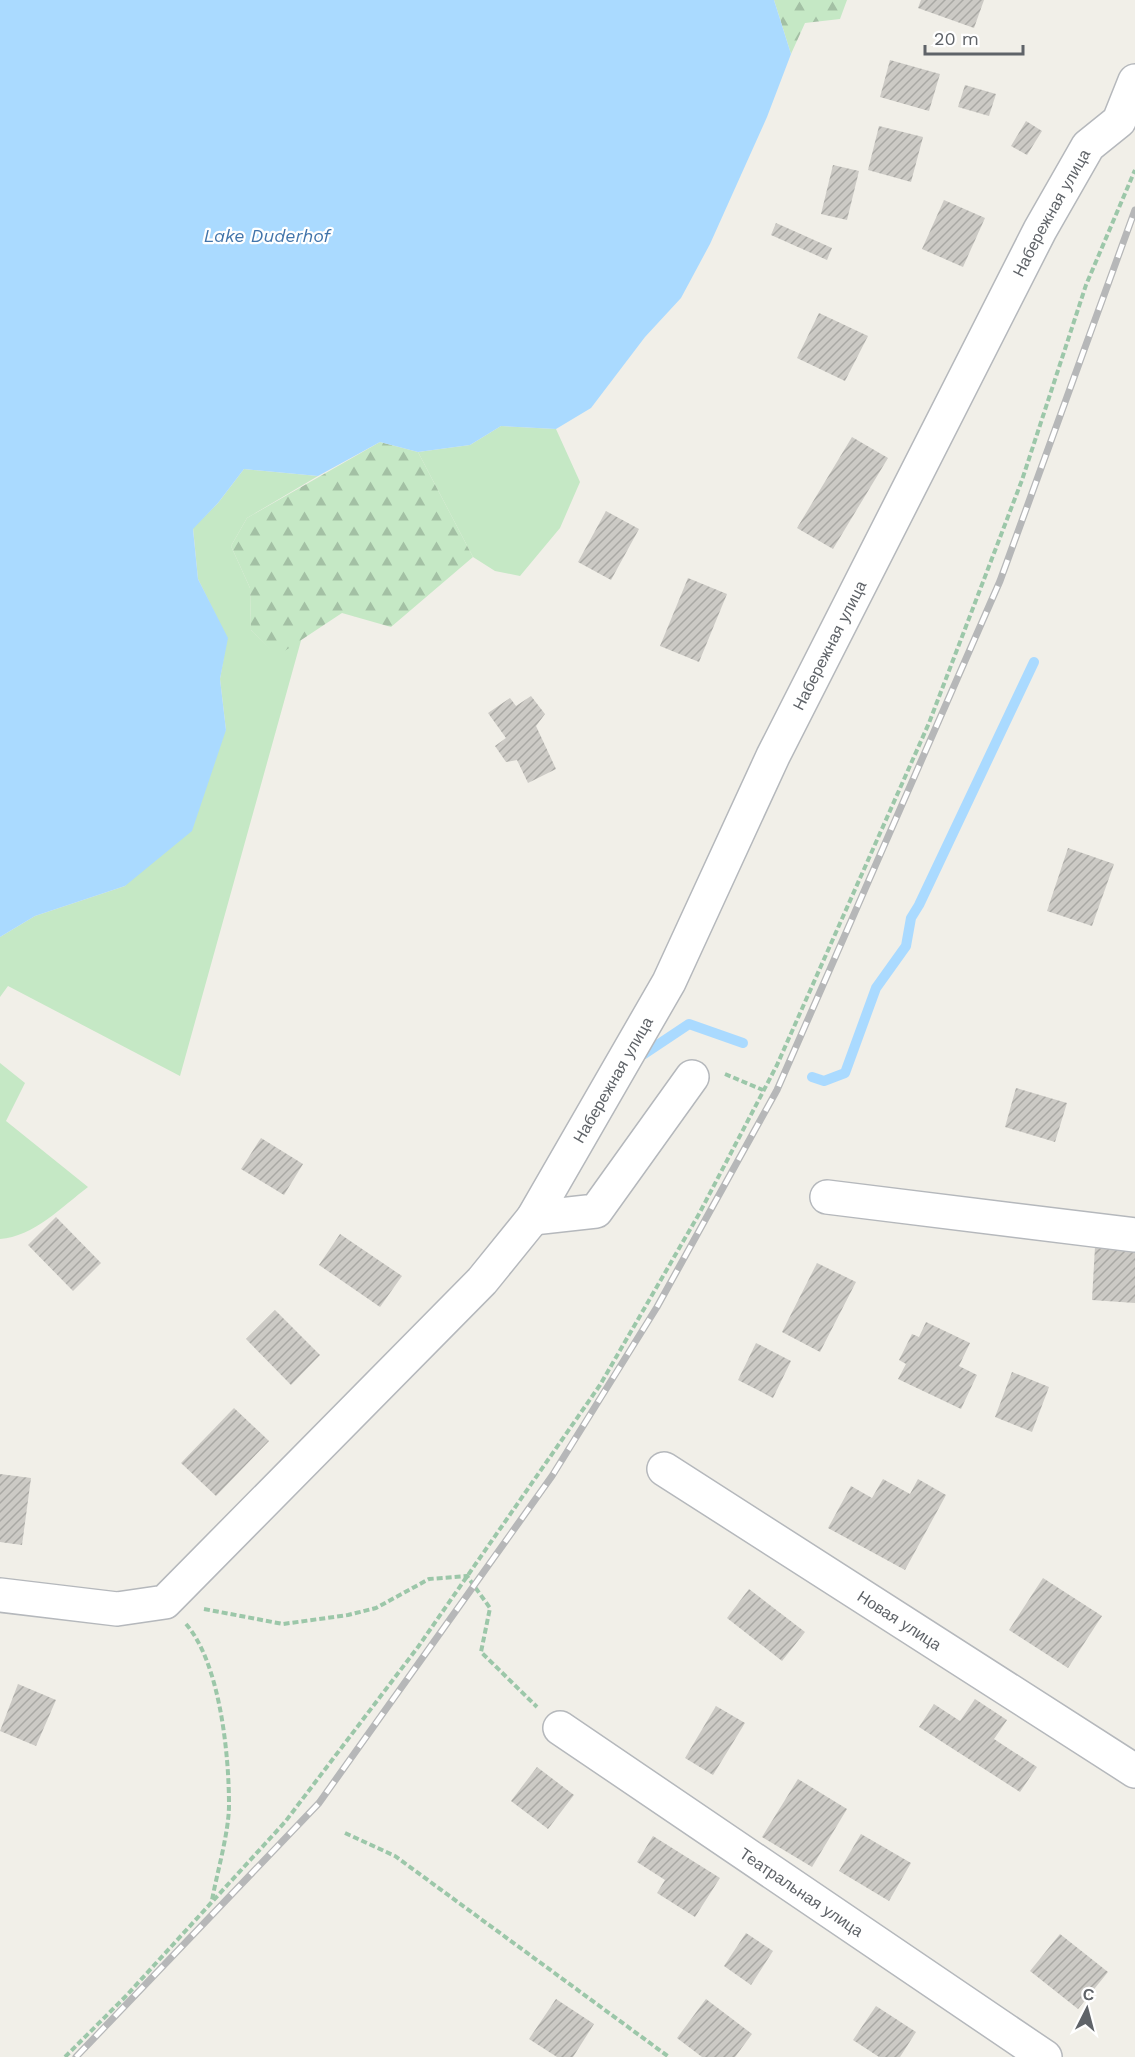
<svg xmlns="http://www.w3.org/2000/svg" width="1135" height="2057" font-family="'Work Sans',sans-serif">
<defs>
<pattern id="forest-firs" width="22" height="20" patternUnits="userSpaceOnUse" patternTransform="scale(1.5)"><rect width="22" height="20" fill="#c5e8c5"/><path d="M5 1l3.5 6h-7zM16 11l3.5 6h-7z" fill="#a3c0a4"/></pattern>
<pattern id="building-hatch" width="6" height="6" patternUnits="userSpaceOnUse" patternTransform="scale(1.5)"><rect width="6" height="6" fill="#cccac5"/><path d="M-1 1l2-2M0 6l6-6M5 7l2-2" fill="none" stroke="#a9a8a4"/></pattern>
</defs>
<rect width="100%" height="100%" fill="#f1efe8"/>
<g fill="#c5e8c5">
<path d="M501,426L556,429L580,482L560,528L520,576L495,571L473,557L418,452L470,445Z"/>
<path d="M244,469L318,476L247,518L231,546L250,588L251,630L277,655L302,637L180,1076L8,986L0,997V937L35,916L125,886L226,730L220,679L227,638L198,579L193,528L218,503Z"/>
<path d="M0,1063L25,1083L6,1121L88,1187C63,1206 33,1237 0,1239Z"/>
</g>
<g fill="url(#forest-firs)">
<path d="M774,0H847L840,19L805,23L791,54Z"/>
<path d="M380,442L418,452L473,557L391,627L342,613L277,656L251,630L250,588L231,546L247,518Z"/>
</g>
<path fill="#aadaff" d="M0,0H774L791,54L767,117L710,244L681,298L645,337L591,408L556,429L501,426L470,445L418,452L380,442L318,476L244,469L218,503L193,529L198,579L228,638L220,679L226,730L192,831L125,886L35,916L0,937Z"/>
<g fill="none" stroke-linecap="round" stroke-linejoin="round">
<g stroke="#aadaff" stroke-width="10">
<path d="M644,1054L689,1024L743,1043"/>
<path d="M812,1077L824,1081L845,1073L876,988L906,946L911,918L919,905L1034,662"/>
</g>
</g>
<g fill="url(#building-hatch)">
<path d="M921,0H984L974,28L918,8Z"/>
<path d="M890,60L940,74L929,111L880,97Z"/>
<path d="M965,85L996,94L989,116L958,107Z"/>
<path d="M1026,121L1042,131L1027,155L1011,146Z"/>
<path d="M879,126L923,137L911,182L868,170Z"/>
<path d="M833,165L859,171L847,220L821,214Z"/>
<path d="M944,200L985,218L963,267L922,249Z"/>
<path d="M776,223L832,248L827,260L771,235Z"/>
<path d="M819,313L868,336L845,381L797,358Z"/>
<path d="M852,437L888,458L833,549L797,528Z"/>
<path d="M606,511L639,529L611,580L578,562Z"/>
<path d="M688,578L727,594L699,662L660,646Z"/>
<path d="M531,696L545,714L536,726L556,769L528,783L517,760L506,762L495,746L506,738L488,713L510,698L516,706Z"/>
<path d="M1068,848L1114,864L1092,926L1047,911Z"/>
<path d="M1016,1088L1067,1103L1055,1142L1005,1127Z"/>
<path d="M261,1138L303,1164L284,1195L241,1169Z"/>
<path d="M56,1217L101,1263L73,1291L28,1245Z"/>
<path d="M340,1234L402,1276L380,1307L319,1265Z"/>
<path d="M1095,1247L1135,1250V1303L1092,1300Z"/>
<path d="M817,1263L856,1282L820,1352L782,1332Z"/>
<path d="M275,1310L320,1355L291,1385L246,1339Z"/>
<path d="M926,1322L970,1343L959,1366L977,1375L961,1409L898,1379L906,1364L899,1360L912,1334L919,1337Z"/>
<path d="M756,1343L791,1361L773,1398L738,1380Z"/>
<path d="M1012,1372L1049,1387L1032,1432L995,1417Z"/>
<path d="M234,1408L269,1441L216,1496L181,1463Z"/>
<path d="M0,1474L31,1478L22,1545L0,1542Z"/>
<path d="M883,1479L910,1494L918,1479L946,1495L905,1570L828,1528L851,1486L872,1498Z"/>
<path d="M1043,1578L1102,1616L1068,1668L1009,1630Z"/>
<path d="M749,1589L805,1632L782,1661L727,1618Z"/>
<path d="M18,1684L56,1700L36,1746L0,1731Z"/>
<path d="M975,1699L1007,1720L994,1739L1037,1767L1020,1792L919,1727L934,1704L960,1721Z"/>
<path d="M716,1706L745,1723L713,1775L685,1758Z"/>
<path d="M537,1767L574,1795L548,1829L511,1801Z"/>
<path d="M798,1779L847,1809L812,1867L762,1837Z"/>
<path d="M861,1834L911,1863L889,1901L839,1871Z"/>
<path d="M653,1836L720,1878L695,1917L657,1893L665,1880L637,1862Z"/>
<path d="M746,1933L773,1951L751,1985L724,1966Z"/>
<path d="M1060,1934L1108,1972L1078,2009L1030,1971Z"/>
<path d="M556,1999L594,2024L573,2057H557L529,2039Z"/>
<path d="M706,1999L752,2034L735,2057H702L677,2038Z"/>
<path d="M876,2006L916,2032L900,2057H879L853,2040Z"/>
</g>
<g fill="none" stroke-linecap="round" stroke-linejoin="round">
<g stroke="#b5b8bc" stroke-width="36">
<g id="minor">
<path d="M827,1197L1135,1235"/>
<path d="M533,1218L596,1211L692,1077"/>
<path id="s1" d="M664,1469L1135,1771"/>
<path id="s2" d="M0,1595L117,1609L165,1602L482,1281L533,1218L669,982L773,756L1040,230L1088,146L1119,121L1135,81"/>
<path id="s3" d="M560,1728L1045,2057"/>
</g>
</g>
<g stroke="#9cc7a9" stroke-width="4" stroke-dasharray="6 3" stroke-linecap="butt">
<path d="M725,1074L763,1090"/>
<path d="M204,1609L283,1624L348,1615L376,1608L429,1579L467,1576L490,1608L481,1652L537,1707"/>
<path d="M186,1624C220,1663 229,1754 229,1805C229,1832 217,1873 212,1900"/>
<path d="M345,1833L395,1856L669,2057"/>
<path d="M65,2057L126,1996L285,1822L418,1647L600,1385L699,1214L777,1065L929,723L1022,480L1086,285L1135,170"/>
</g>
<use href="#minor" stroke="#fff" stroke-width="33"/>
<g stroke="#b6b7b8" stroke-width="7">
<path id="rail" d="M76,2057L319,1803L552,1476L657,1307L777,1090L1000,581L1135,210"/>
</g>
<use href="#rail" stroke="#fff" stroke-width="4.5" stroke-dasharray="14" stroke-linecap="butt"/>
</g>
<g text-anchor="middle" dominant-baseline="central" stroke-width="4.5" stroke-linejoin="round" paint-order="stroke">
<g font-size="16" fill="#5f6368" stroke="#fff">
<text stroke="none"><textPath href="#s2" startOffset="1830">Набережная улица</textPath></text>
<text stroke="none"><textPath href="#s2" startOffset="1344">Набережная улица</textPath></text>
<text stroke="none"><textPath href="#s2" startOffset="858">Набережная улица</textPath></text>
<text stroke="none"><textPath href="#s1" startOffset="280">Новая улица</textPath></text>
<text stroke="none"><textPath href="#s3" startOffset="292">Театральная улица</textPath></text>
</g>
<g font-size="18" font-style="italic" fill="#4174aa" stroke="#fff">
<text x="267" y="235">Lake Duderhof</text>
</g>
</g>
<g transform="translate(1087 2009) rotate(6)" stroke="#ffffff" stroke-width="4.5" paint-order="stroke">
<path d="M0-4.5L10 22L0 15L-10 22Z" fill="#5f6368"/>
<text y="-9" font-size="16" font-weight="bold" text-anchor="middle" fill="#5f6368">С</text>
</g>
<path d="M925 45v9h98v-9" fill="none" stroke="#5f6368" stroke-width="3"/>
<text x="934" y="45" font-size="18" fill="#5f6368" stroke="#ffffff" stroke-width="4.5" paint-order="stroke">20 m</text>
</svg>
